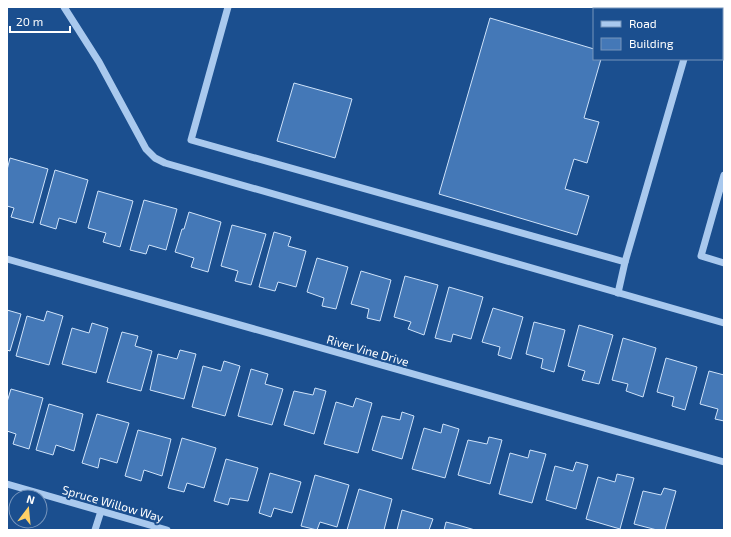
<svg xmlns="http://www.w3.org/2000/svg" width="731" height="537" font-family="'Exo 2',sans-serif">
<rect width="100%" height="100%" fill="#1b4f8f"/>
<g fill="#4478b7" stroke="#cfe3fa">
<path d="M490,18L594,49V59H601L584,118L599,122L587,163L574,159L565,189L589,196L577,235L439,194Z"/>
<path d="M294,83L352,99L335,158L277,141Z"/>
<path d="M10,158L48,169L33,223L11,217L14,208L7,206V170Z"/>
<path d="M55,170L88,180L76,223L59,218L56,229L40,224Z"/>
<path d="M98,191L133,201L120,247L103,242L106,233L88,228Z"/>
<path d="M144,200L177,209L166,250L149,245L146,254L130,250Z"/>
<path d="M189,212L221,222L208,272L191,267L194,258L175,252L182,229H184Z"/>
<path d="M232,225L266,234L251,285L235,281L238,271L221,266Z"/>
<path d="M274,232L291,237L288,246L306,251L296,287L278,282L275,291L259,287Z"/>
<path d="M317,258L348,267L336,309L322,306L324,298L307,292Z"/>
<path d="M361,271L391,280L380,321L367,318L369,309L351,304Z"/>
<path d="M405,276L438,285L424,335L408,329L411,322L394,317Z"/>
<path d="M449,287L483,297L471,339L453,334L451,342L435,338Z"/>
<path d="M493,308L523,317L511,359L498,355L500,347L482,342Z"/>
<path d="M7,310L21,314L10,351L7,350Z"/>
<path d="M47,311L63,316L49,365L16,356L27,316L44,321Z"/>
<path d="M534,322L565,330L554,372L541,368L543,359L526,354Z"/>
<path d="M92,323L108,328L96,373L62,364L72,328L89,333Z"/>
<path d="M579,325L613,335L599,384L582,380L585,371L568,366Z"/>
<path d="M122,332L138,336L135,346L152,351L141,391L107,382Z"/>
<path d="M623,338L656,348L643,397L626,391L628,384L612,380Z"/>
<path d="M180,350L196,354L184,399L150,390L158,354L177,359Z"/>
<path d="M666,358L697,367L685,410L672,406L674,397L657,392Z"/>
<path d="M224,361L240,366L225,416L192,407L203,366L221,371Z"/>
<path d="M251,369L268,374L265,384L283,389L272,425L238,416Z"/>
<path d="M709,371L724,375V421L715,419L718,409L700,404Z"/>
<path d="M315,388L326,391L314,434L284,425L294,391L313,395Z"/>
<path d="M11,389L43,398L29,449L13,444L16,434L7,431V402Z"/>
<path d="M356,398L372,403L358,453L324,444L336,402L353,407Z"/>
<path d="M49,404L83,414L74,451L56,445L53,455L36,450Z"/>
<path d="M402,412L414,416L402,459L372,450L382,416L400,420Z"/>
<path d="M97,414L129,423L117,463L100,458L98,468L82,463Z"/>
<path d="M443,424L459,429L445,478L412,469L424,428L441,433Z"/>
<path d="M138,430L171,439L162,476L144,470L141,481L125,476Z"/>
<path d="M489,437L502,440L490,484L458,475L468,440L487,444Z"/>
<path d="M182,438L216,448L204,488L187,483L184,492L168,488Z"/>
<path d="M530,450L546,454L532,503L499,494L510,453L528,458Z"/>
<path d="M226,459L258,468L248,501L230,498L228,505L214,501Z"/>
<path d="M576,462L588,465L576,509L546,500L555,466L573,471Z"/>
<path d="M270,473L301,482L292,513L274,508L271,517L259,513Z"/>
<path d="M617,474L634,478L620,529L586,519L598,477L615,482Z"/>
<path d="M315,475L349,485L337,527L320,522L317,530L301,526Z"/>
<path d="M664,488L676,491L665,530H657L634,524L643,491L661,495Z"/>
<path d="M359,489L392,499L384,530H347Z"/>
<path d="M402,510L433,519L429,530H397Z"/>
<path d="M446,522L458,525L475,530H444Z"/>
</g>
<g fill="none" stroke-linecap="round" stroke-linejoin="round">
<g stroke="#a9c9ee" stroke-width="7">
<path d="M64,7L99,62L146,149L155,158L165,163L724,323"/>
<path d="M228,7L191,140L625,262"/>
<path d="M698,9L699,7"/>
<path d="M722,20L724,21"/>
<path d="M724,175L701,256L724,263"/>
<path d="M7,259L724,462"/>
<path d="M618,293L625,262L684,59"/>
<path d="M7,484L167,530"/>
<path d="M95,530L101,511"/>
</g>
</g>
<g text-anchor="middle" dominant-baseline="central" stroke-width="4" stroke-linejoin="round" paint-order="stroke">
<g font-size="12" fill="#fff" stroke="#1b4f8f">
<text transform="translate(368 350) rotate(16)">River Vine Drive</text>
<text transform="translate(113 503) rotate(16)">Spruce Willow Way</text>
</g>
</g>
<rect width="731" height="537" fill="none" stroke="#ffffff" stroke-width="16"/>
<rect x="593" y="8" width="130" height="52" fill="#1b4f8f" stroke="#7695bc"/>
<rect x="601" y="21" width="20" height="6" fill="#a9c9ee" stroke="#7695bc"/>
<text x="629" y="28" font-size="12" fill="#ffffff">Road</text>
<rect x="601" y="38" width="20" height="12" fill="#4478b7" stroke="#7695bc"/>
<text x="629" y="48" font-size="12" fill="#ffffff">Building</text>
<g transform="translate(28 509) rotate(16)"><circle r="19" fill="#1b4f8f" stroke="#7695bc"/>
<path d="M0-3L7 15L0 10L-7 15Z" fill="#ffd166"/>
<text y="-6" font-size="11" font-weight="bold" text-anchor="middle" fill="#ffffff">N</text>
</g>
<path d="M10 26v6h60v-6" fill="none" stroke="#ffffff" stroke-width="2"/>
<text x="16" y="26" font-size="12" fill="#ffffff" stroke="#1b4f8f" stroke-width="3" paint-order="stroke">20 m</text>
</svg>
